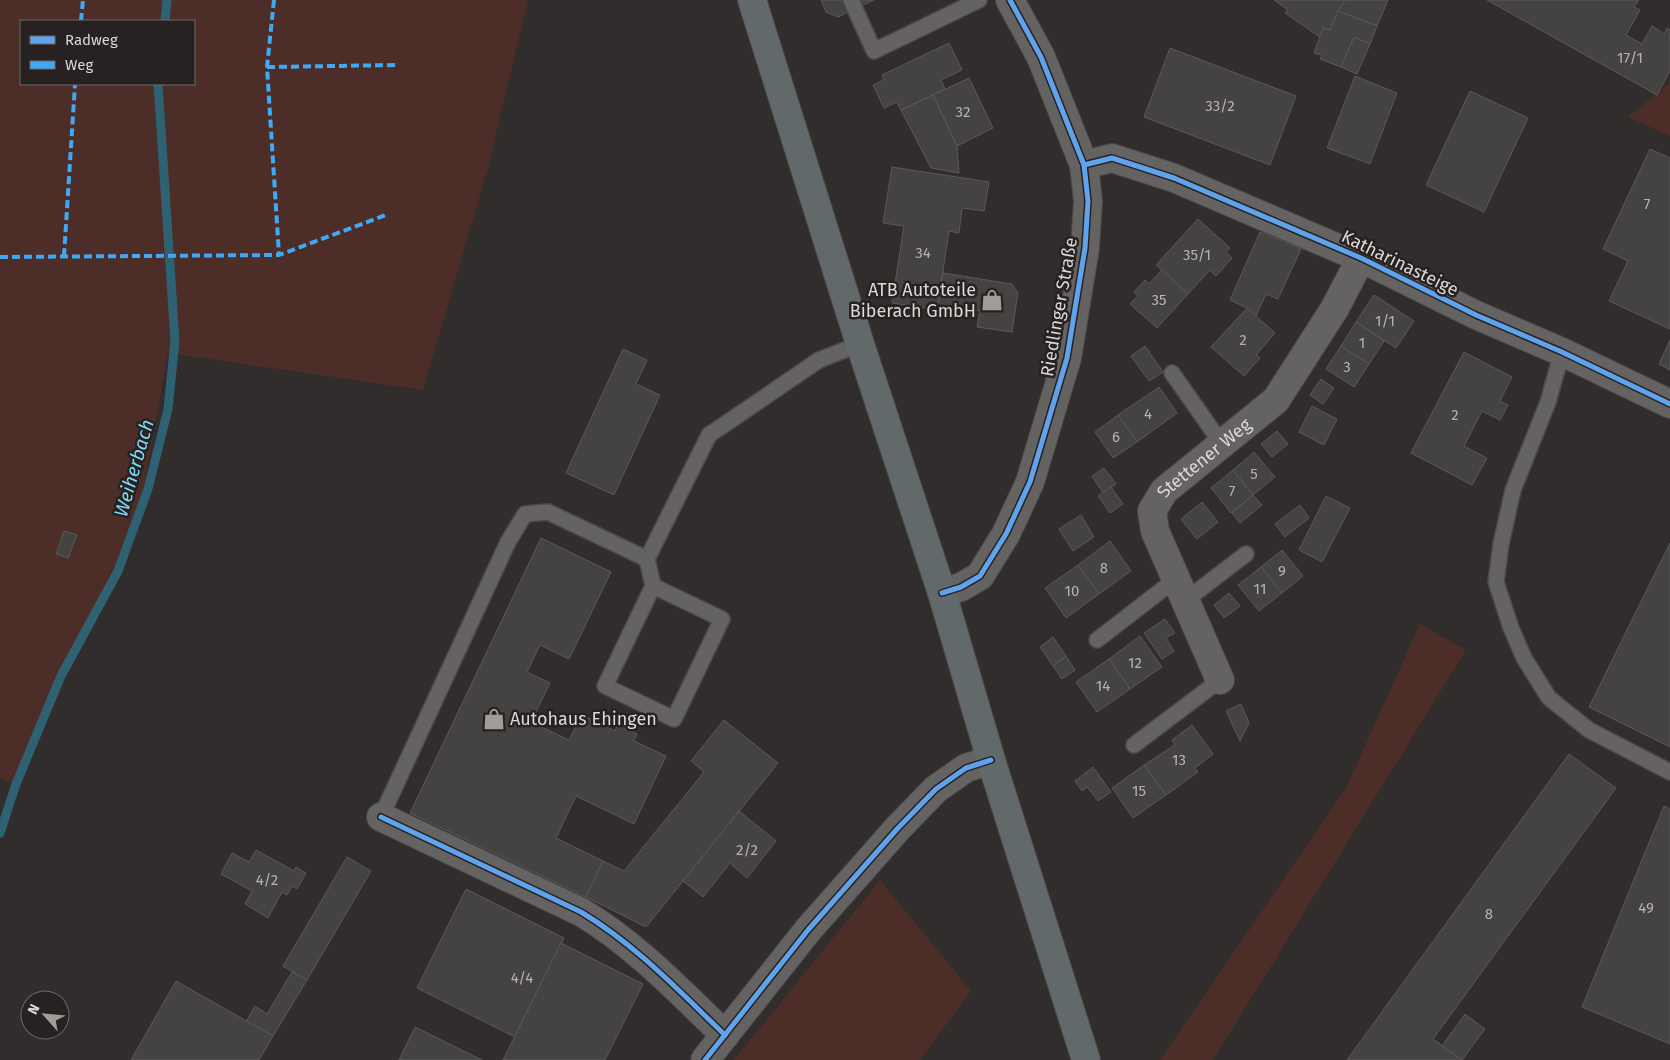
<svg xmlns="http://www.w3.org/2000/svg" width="1670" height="1060" font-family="'Fira Sans',sans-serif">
<rect width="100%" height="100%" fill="#302d2c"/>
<g fill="#4d2d27" fill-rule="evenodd">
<path d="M0,0H528L488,168L423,390L168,353L144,487L116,566L59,676L12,783L0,778ZM21,21H194V84H21Z"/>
<path d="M1670,83V136L1628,117Z"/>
<path d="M1420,624L1466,650L1213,1060H1160L1346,788Z"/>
<path d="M880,880L971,991L920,1060H734Z"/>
</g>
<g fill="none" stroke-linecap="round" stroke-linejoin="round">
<g stroke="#2e6272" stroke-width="9">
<path d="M165,21L167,0"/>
<path d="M0,833L16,784L61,676L118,571L148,489L168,409L175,341L158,84"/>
</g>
</g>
<g fill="#454342" stroke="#5b5958">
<path d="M821,0H874L838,17L826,12Z"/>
<path d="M1274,0H1345L1330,30L1323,28L1320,37L1285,13L1288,10Z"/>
<path d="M1345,0H1388L1377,26L1338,11Z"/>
<path d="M1487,0H1639L1634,7L1640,10L1626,35L1642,44L1652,26L1664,34L1667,28L1670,30V71L1657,95Z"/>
<path d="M1338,11L1377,26L1370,44L1354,37L1341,67L1320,59L1322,55L1314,53L1323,28L1330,30Z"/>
<path d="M1354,37L1370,44L1357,74L1341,67Z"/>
<path d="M949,43L962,70L941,80L945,89L901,110L897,102L884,108L873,85L884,80L882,75Z"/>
<path d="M1170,48L1296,96L1270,165L1144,117Z"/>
<path d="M1355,76L1397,93L1370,164L1327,148Z"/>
<path d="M969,78L993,128L957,146L933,95Z"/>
<path d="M1470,91L1528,118L1484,212L1426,185Z"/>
<path d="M933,95L957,146L959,173L931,168L901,110Z"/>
<path d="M1650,149L1670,158V329L1609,301L1628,261L1603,249Z"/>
<path d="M892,167L989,182L984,211L962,208L959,233L949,231L937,310L892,303L904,226L883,223Z"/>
<path d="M1198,219L1230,248L1226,252L1232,258L1216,276L1210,270L1188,294L1156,265Z"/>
<path d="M1260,232L1301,249L1278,299L1266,294L1256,316L1247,308L1230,300Z"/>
<path d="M1162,270L1188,294L1157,328L1130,304L1138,296L1134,292L1145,280L1149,284Z"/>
<path d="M943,273L1012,284L1018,293L1012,332L977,327L980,311L961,308L960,314L937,310Z"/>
<path d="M1374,295L1414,321L1396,348L1356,322Z"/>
<path d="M1247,308L1275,333L1256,355L1260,358L1244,376L1211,347Z"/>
<path d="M1356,322L1384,341L1369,364L1341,346Z"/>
<path d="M1670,340V370L1659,364Z"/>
<path d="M1145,346L1163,372L1149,381L1131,356Z"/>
<path d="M1341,346L1369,364L1354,387L1326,369Z"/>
<path d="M623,349L647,360L636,384L660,395L614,495L566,473Z"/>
<path d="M1464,352L1512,377L1500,401L1508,405L1500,420L1482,411L1464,446L1487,458L1472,485L1411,453Z"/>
<path d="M1321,379L1334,388L1323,404L1310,395Z"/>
<path d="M1159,387L1177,413L1137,442L1118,415Z"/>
<path d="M1312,406L1337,419L1324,445L1299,432Z"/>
<path d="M1118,415L1137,442L1113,458L1095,432Z"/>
<path d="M1277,431L1288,444L1272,457L1261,444Z"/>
<path d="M1254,452L1275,477L1253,495L1233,470Z"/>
<path d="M1104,468L1116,484L1103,493L1092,476Z"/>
<path d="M1233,470L1253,495L1231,513L1211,488Z"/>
<path d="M1111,487L1123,504L1110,513L1098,496Z"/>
<path d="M1253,495L1262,505L1240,523L1232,513Z"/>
<path d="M1326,496L1350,508L1322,562L1299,550Z"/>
<path d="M1202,502L1218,522L1197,539L1181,519Z"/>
<path d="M1300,505L1309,518L1285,537L1275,524Z"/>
<path d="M1081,515L1094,537L1073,551L1059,529Z"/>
<path d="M64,531L77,535L68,558L56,554Z"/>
<path d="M541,538L611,572L569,659L540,645L527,672L550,683L531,722L569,740L582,715L615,731L618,724L637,734L634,741L666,756L634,824L576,796L556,838L603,861L586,897L410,813Z"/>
<path d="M1110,541L1131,571L1099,594L1078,565Z"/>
<path d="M1670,543V747L1589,707Z"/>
<path d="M1282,550L1303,576L1282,593L1261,567Z"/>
<path d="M1078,565L1099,594L1066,618L1045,588Z"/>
<path d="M1261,567L1282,593L1259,611L1238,585Z"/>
<path d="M1229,593L1240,606L1224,618L1214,605Z"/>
<path d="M1165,619L1175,633L1166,638L1174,651L1162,659L1144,633Z"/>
<path d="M1140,636L1162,667L1130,689L1109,659Z"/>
<path d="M1053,637L1066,656L1053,666L1040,647Z"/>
<path d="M1066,656L1075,670L1062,679L1053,666Z"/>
<path d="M1109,659L1130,689L1097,712L1076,682Z"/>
<path d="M1241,704L1249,723L1240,741L1226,711Z"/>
<path d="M724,720L778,763L646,927L586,897L603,861L624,871L704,772L691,761Z"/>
<path d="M1192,725L1213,754L1195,768L1198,772L1166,795L1144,765L1175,745L1172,740Z"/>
<path d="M1569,754L1616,788L1433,1039L1462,1060H1347Z"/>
<path d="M1144,765L1166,795L1133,818L1112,788Z"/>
<path d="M1093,767L1111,792L1098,801L1087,787L1082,791L1075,781Z"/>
<path d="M1664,806L1670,809V1044L1582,1007Z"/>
<path d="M739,811L776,841L747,878L730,863L703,897L683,881Z"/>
<path d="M256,850L294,871L296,867L306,873L297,889L292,886L287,895L282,892L268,918L245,904L252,891L221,874L232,853L249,862Z"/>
<path d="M347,857L371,871L307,980L283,966Z"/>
<path d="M466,889L564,938L515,1037L417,988Z"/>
<path d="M561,943L643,984L605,1060H503Z"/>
<path d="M292,972L307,980L273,1036L246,1022L255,1006L267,1014Z"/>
<path d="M176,981L273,1036L259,1060H131Z"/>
<path d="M1465,1014L1485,1029L1462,1060L1442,1046Z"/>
<path d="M415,1027L482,1060H399Z"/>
</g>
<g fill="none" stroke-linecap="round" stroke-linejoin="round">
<g stroke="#4b4847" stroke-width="18">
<g id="lane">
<path d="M851,0L874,51L979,0"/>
<path d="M1562,352L1548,402L1513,490L1501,544L1496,582L1511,628L1524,658L1549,698L1589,730L1670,772"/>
<path d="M1172,373L1222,444"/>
<path d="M653,586L722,619L674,719L605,686L653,586L647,559L709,435L819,360L860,344"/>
<path d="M1186,600L1246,554"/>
<path d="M1097,640L1176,579"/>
<path d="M1134,745L1220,680"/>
<path d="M381,817L508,542L525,514L548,512L647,559"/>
</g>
</g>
<g stroke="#4b4847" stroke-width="30">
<g id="street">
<path d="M1084,165L1112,158L1174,178L1361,258L1476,315L1562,352L1670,404"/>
<path d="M942,593L961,587L980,576L1006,534L1030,482L1067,358L1085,248L1088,201L1084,165L1041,57L1010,0"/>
<path id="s1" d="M1220,680L1155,531L1152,511L1164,491L1276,400L1335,308L1361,258"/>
<path d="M381,817L581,912C636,945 679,991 725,1035"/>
</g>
</g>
<g stroke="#4b4847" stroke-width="30">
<path id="secondary" d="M705,1060L808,930L898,828L936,789L966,768L991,760"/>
</g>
<g stroke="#4b4847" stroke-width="30">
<path id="primary" d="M752,0L860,344L942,593L991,760L1086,1060"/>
</g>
<use href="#lane" stroke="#656362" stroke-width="15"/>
<use href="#street" stroke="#656362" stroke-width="28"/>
<use href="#secondary" stroke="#656362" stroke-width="28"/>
<use href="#primary" stroke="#61696a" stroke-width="28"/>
<g stroke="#3fa9f5" stroke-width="4" stroke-dasharray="8 4" stroke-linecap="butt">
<path d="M274,0L267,67L279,255"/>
<path d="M81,21L83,0"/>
<path d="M267,67L396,65"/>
<path d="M64,256L75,84"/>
<path d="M0,257L279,255L386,215"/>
</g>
<g stroke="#272221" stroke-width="8">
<g id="cycleway">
<path d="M1084,165L1112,158L1174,178L1361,258L1476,315L1562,352L1670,404"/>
<path d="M942,593L961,587L980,576L1006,534L1030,482L1067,358L1085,248L1088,201L1084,165L1041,57L1010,0"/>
<path d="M381,817L581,912C636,945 679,991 725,1035"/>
<path d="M705,1060L808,930L898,828L936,789L966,768L991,760"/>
</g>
</g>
<use href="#cycleway" stroke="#60a3ed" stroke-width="5"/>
</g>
<defs>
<g id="shop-bare" transform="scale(1.725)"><path d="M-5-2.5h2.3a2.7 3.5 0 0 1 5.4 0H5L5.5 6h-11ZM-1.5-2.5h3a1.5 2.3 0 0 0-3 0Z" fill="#9f9c9a" stroke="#272221" stroke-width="2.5" paint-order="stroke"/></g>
</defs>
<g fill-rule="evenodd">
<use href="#shop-bare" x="992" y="300"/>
<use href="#shop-bare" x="494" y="719"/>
</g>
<g text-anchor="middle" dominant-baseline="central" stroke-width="5" stroke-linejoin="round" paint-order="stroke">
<g font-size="15" fill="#b6b2b1">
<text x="1630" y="58">17/1</text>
<text x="1220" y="106">33/2</text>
<text x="963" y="112">32</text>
<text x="1647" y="204">7</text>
<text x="923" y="253">34</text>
<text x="1197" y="255">35/1</text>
<text x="1159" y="300">35</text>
<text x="1385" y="321">1/1</text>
<text x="1243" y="340">2</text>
<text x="1362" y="343">1</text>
<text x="1347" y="367">3</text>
<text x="1148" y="414">4</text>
<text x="1455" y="415">2</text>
<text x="1116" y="437">6</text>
<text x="1254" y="474">5</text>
<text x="1232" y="491">7</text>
<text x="1104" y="568">8</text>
<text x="1282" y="571">9</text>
<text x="1260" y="589">11</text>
<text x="1072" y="591">10</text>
<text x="1135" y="663">12</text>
<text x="1103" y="686">14</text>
<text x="1179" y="760">13</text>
<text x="1139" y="791">15</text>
<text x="747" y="850">2/2</text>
<text x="267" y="880">4/2</text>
<text x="1646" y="908">49</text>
<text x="1489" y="914">8</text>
<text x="522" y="978">4/4</text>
</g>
<g font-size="18" fill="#dbd7d6" stroke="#272221">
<text transform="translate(1400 263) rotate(26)">Katharinasteige</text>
<text transform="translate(1059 307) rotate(-80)">Riedlinger Straße</text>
<text stroke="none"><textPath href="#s1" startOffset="258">Stettener Weg</textPath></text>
</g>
<g font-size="18" fill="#dbd7d6" stroke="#272221" text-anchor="end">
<text x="976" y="290">ATB Autoteile<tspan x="976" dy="21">Biberach GmbH</tspan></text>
<text x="510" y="719" text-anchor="start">Autohaus Ehingen</text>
</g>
<g font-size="19" font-style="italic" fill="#7ed8f7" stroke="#272221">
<text transform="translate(134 468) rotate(-74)">Weiherbach</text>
</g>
</g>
<rect x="20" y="20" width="175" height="65" fill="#272221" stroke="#6f6a69"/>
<rect x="30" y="36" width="25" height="8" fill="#60a3ed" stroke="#6f6a69"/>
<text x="65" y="45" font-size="15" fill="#dbd7d6">Radweg</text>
<rect x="30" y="61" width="25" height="8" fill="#3fa9f5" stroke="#6f6a69"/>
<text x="65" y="70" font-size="15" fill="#dbd7d6">Weg</text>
<g transform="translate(45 1015) rotate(297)"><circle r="24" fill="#272221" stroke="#6f6a69"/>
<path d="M0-4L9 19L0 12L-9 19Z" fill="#9f9c9a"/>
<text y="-8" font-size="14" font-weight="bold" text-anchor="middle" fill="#dbd7d6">N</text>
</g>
</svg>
